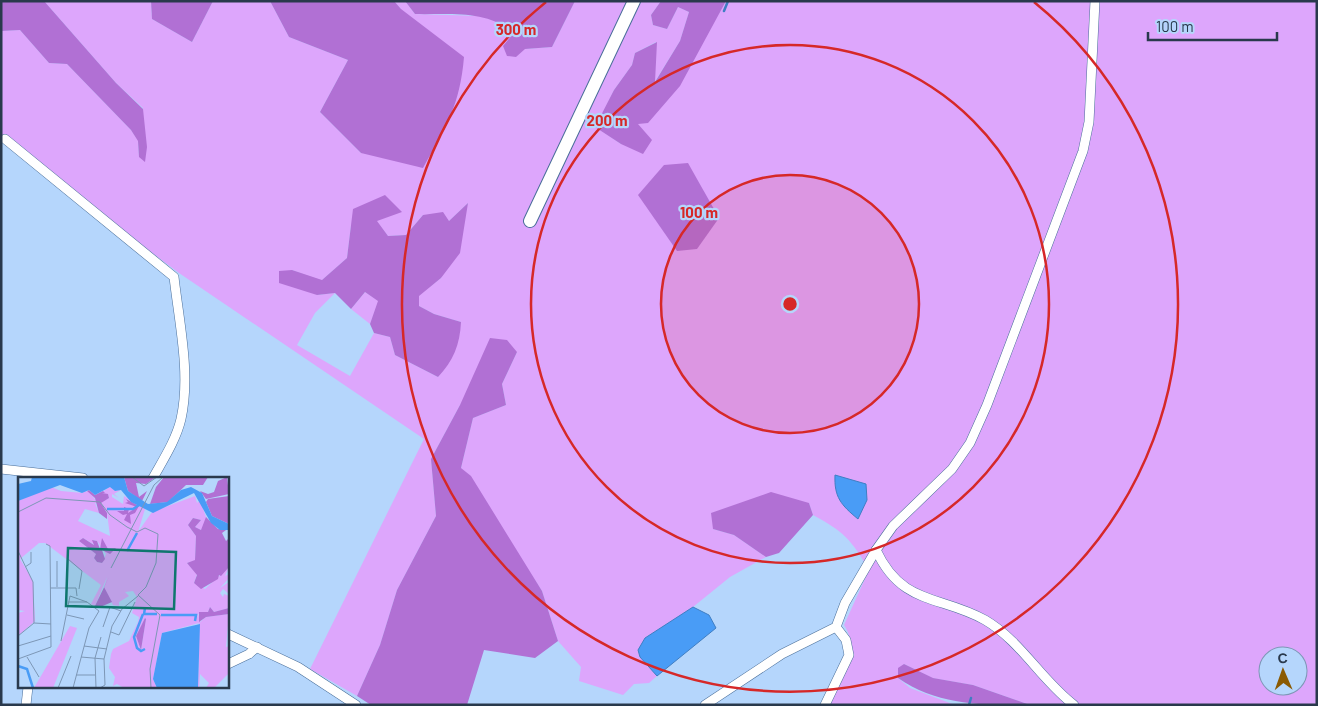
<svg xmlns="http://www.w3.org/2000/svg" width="1318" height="706" font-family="Barlow,sans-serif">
<rect width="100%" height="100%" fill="#b5d6fc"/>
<g fill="#dda6fc" fill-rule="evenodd">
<path d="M44,1H151L152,19L192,42L213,1H270L289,37L348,60L320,112L361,153L401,9L394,1H405L415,14L482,16L504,25L525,49L552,47L575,1H661L651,15L653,25L667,29L678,7L689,12L680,41L654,83L656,42L635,53L632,65L614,90L596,127L621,144L712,25L726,1H1317V705H1030L973,685L932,678L904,664L898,678L910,688L955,705H829C841,680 862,652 844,625L869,570C852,540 843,531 813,515L809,503L713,529L734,535L766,557L730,577L693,607L645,638L638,650L640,657L657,676L649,683L634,684L623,695L579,681L581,667L558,641L542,591L461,468L473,418L506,405L502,384L517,352L460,405L431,459L436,516L397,590L380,645L357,696L310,669L424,439L179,273L1,140V31L20,30L49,63L67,64L131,130L138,140L139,157L143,108L116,83ZM468,203L441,278L419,295V306L434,314L461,322L438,377L395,355L390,337L374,333L350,376L297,345L315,313L335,293L317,295L292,270L321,281L347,258L351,225L376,221L388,236L406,235L423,215L449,221ZM1268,656H1298V686H1268Z"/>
<path d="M365,292L379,301L370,324L351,309Z"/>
</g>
<g fill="#b170d4">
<path d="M1,1H44L116,83L143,109L147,147L145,162L139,157L138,141L131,130L67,64L49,63L20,30L1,31Z"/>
<path d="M151,1H213L192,42L152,19Z"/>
<path d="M270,1H394L401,9L464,57C460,105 446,127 423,168L361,153L320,112L348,60L289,37Z"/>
<path d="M405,1H575L552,47L525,49L516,57L507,56L503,46L513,34C489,9 448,15 415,14Z"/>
<path d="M661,1H726L680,86L648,123L638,124L652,140L643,154L621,144L595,127L614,90L632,65L635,53L657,42L655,82L680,41L689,12L678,7L667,29L653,25L651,15Z"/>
<path d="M688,163L719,218L697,249L677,251L638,195L664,165Z"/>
<path d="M385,195L402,212L377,221L388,236L406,235L423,215L443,212L449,221L468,203L460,253L441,278L419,296V306L434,314L461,322C460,345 453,361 438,377L395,355L390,337L374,333L370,324L378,301L365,292L351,309L335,293L317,295L279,283V271L292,270L322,280L347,258L353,209Z"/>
<path d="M490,338L507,340L517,352L502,384L506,405L473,418L461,468L471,476L542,591L558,641L535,658L484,650L467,705H371L357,696L380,645L397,590L436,516L431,459L460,405Z"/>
<path d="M771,492L809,503L813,515L779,553L766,557L734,535L713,529L711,513Z"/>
<path d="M904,664L933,678L973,685L1030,705C983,705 938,706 898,678V668Z"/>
</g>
<g fill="#499cf6" stroke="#3f7ec3">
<path d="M835,475L866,484L867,500L858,519C841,505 834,497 835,475Z"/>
<path d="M693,607L709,615L716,628L657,676L640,657L638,650L645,638Z"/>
</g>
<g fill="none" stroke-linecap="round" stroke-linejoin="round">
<g stroke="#3f7ec3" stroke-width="2.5">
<path d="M724,11L728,1"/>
<path d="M969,705L971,698"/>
</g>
<g stroke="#496e99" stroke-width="10">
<g id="street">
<path d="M5,139L174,277C179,322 191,374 181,419C176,440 163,460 153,478"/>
<path d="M1,469L83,478"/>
<path d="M228,634L298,667L356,705"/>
<path d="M228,664L249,654L257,647"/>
<path d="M26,705L28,687"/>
<path d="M705,705L782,654L836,627L845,603L876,550"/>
<path d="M825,705L849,655L846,640L836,627"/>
<path d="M1074,705C1041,680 1021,641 985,620C940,595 902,606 876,550L893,526L952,469L970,443L987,405L1083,151L1089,122L1095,1"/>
</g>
</g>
<g stroke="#496e99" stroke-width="14">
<path id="secondary" d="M530,221L634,1"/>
</g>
<use href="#street" stroke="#fff" stroke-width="9"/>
<use href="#secondary" stroke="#fff" stroke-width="12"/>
</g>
<circle cx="790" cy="304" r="129" fill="#d62828" fill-opacity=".12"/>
<g fill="none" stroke="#d62828" stroke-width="2.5">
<circle cx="790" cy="304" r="129"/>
<circle cx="790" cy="304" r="259"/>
<path d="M1034 2A388 388 0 1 1 546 2"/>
</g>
<g transform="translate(18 477)">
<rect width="211" height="211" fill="#b5d6fc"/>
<path d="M33,10L43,14L65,16L64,23L65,15L71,14L78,24L83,25L91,21L90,17L86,18L84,15L92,10L97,14L103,13L96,17L101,21L94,17V20L105,27L106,19L127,32L120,55L134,35L177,19L179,26L182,23L189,43L183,53L177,50L183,43L175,41L170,48L178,59L177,84L169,86L179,97L176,106L187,112L211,90L207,99L211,97V101L202,111L211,105V117L205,112L202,116L205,120L206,117L211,119V131L196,135L192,130L190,135L180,137L182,145L188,140L211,137L208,170L211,169V196L196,211H188L191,206L182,197L181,211H173L180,208L181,174L178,153L181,146L144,156L135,202L139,211H106L99,207L95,209L97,200L91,191L93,177L95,172L111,164L120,145L121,140L114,136L119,120L115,114L107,115L111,119L101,125V129L95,128L86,111L89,100L77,129L73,127L83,108L27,66H21L2,82L15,104L17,144L0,159V136L7,134L0,133V24ZM77,26H83L89,36L92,59L60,44L67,32L81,36ZM65,61L77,68L75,63L79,64L88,77L84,86L79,85L76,81L78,77L61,64ZM127,141L128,142L123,173L118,159ZM52,149L59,151L35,211H16Z" fill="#dda6fc" fill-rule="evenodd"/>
<path d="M106,0H138L128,7L118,6L121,20L129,14L124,24L110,14ZM146,0H190L185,8H168L150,25L132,27L138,10ZM209,0L211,17L188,22L182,14L190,17L196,15L200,4ZM69,14L71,13L77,18L85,14L87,16H84L90,17L91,21L83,26L89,36V42L81,36L77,21ZM211,19V47L194,39L188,25L190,22ZM108,22L121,29L117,36L112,38L113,47L106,43L109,37L105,38L99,34H106V30L111,32L110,36L119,30L107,26L110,25ZM188,40L200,52L208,53L204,56L208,64L211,61V90L203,99L201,98L200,102L183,112L176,106L179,98L169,86L177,83L178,59L170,48L175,41L183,43L177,50L183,53ZM65,61L76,68L74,63L79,64L82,72L84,61L90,72L98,71L92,77L84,73L87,82L84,86L79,85L76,81L78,77L61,64ZM91,100L86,110L94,125L80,131L77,129ZM192,130L196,135L211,131V137L188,140L181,145V135H190ZM127,141L128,142L123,173L118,159Z" fill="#b170d4"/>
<path d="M14,0H106L110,14L130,27L149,25L163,13L173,10L184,16L194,39L211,47V53H202L193,46L176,16L135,36L113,25L103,13L97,14L92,10L77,18L71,13L64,16L42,8L0,24V7L13,4ZM182,147L180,210L139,211L135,202L144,156Z" fill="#499cf6"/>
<path fill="none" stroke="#499cf6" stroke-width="2.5" d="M89,32H115L121,28M109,74L119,56M127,131L126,137H139M125,137L116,160L119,171L123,174L127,172M143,138H178L177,144M0,189L9,192L15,211"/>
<path fill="none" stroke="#7d97b6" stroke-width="1" d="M114,0L126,9L139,0M0,35L28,21L82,25L92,38L109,50L119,55L127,51L140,57L138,86L128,110L120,118L142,138L132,192L133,211M0,74L15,105L16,146M50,82L64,94L61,112M7,90L13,86V75M93,91L136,8L145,0M39,110V84M32,111H58L59,119M50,125H69M49,138L66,142M85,150L92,130L103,134M93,155L101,158L117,125M0,159L16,146L33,147M43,164L52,119L69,125L81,134M0,169L33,159M66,169L89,172M9,180L21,200M63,180L86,182M0,182L33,170L32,69L28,67M58,198H77M40,211L53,179M55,211L71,151L81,134M78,211L77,181L83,160M82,211L87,208L86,182L94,149L104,132L120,119"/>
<path fill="#0f766e" fill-opacity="0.15" stroke="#0f766e" stroke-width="2.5" d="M50,71L158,75L156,132L48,129Z"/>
<rect width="211" height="211" fill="none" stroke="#29394c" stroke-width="2.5"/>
</g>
<circle cx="790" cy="304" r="8" fill="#d62828" stroke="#b5d6fc" stroke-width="2.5"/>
<g font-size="15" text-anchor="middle" font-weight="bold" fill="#d62828" stroke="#b5d6fc" stroke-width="4.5" stroke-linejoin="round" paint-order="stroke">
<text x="516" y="35">300 m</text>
<text x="607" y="126">200 m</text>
<text x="699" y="218">100 m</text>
</g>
<rect width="1318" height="706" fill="none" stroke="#29394c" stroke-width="5"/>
<g transform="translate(1283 671) rotate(358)"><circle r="24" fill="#b5d6fc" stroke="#7d97b6"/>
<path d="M0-4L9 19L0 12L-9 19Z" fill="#8b5a02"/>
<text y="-8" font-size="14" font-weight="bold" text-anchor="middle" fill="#29394c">С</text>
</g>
<path d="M1148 32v8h129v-8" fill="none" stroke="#29394c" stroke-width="2.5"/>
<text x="1156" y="32" font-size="15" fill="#29394c" stroke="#b5d6fc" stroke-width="4" paint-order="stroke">100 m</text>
</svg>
